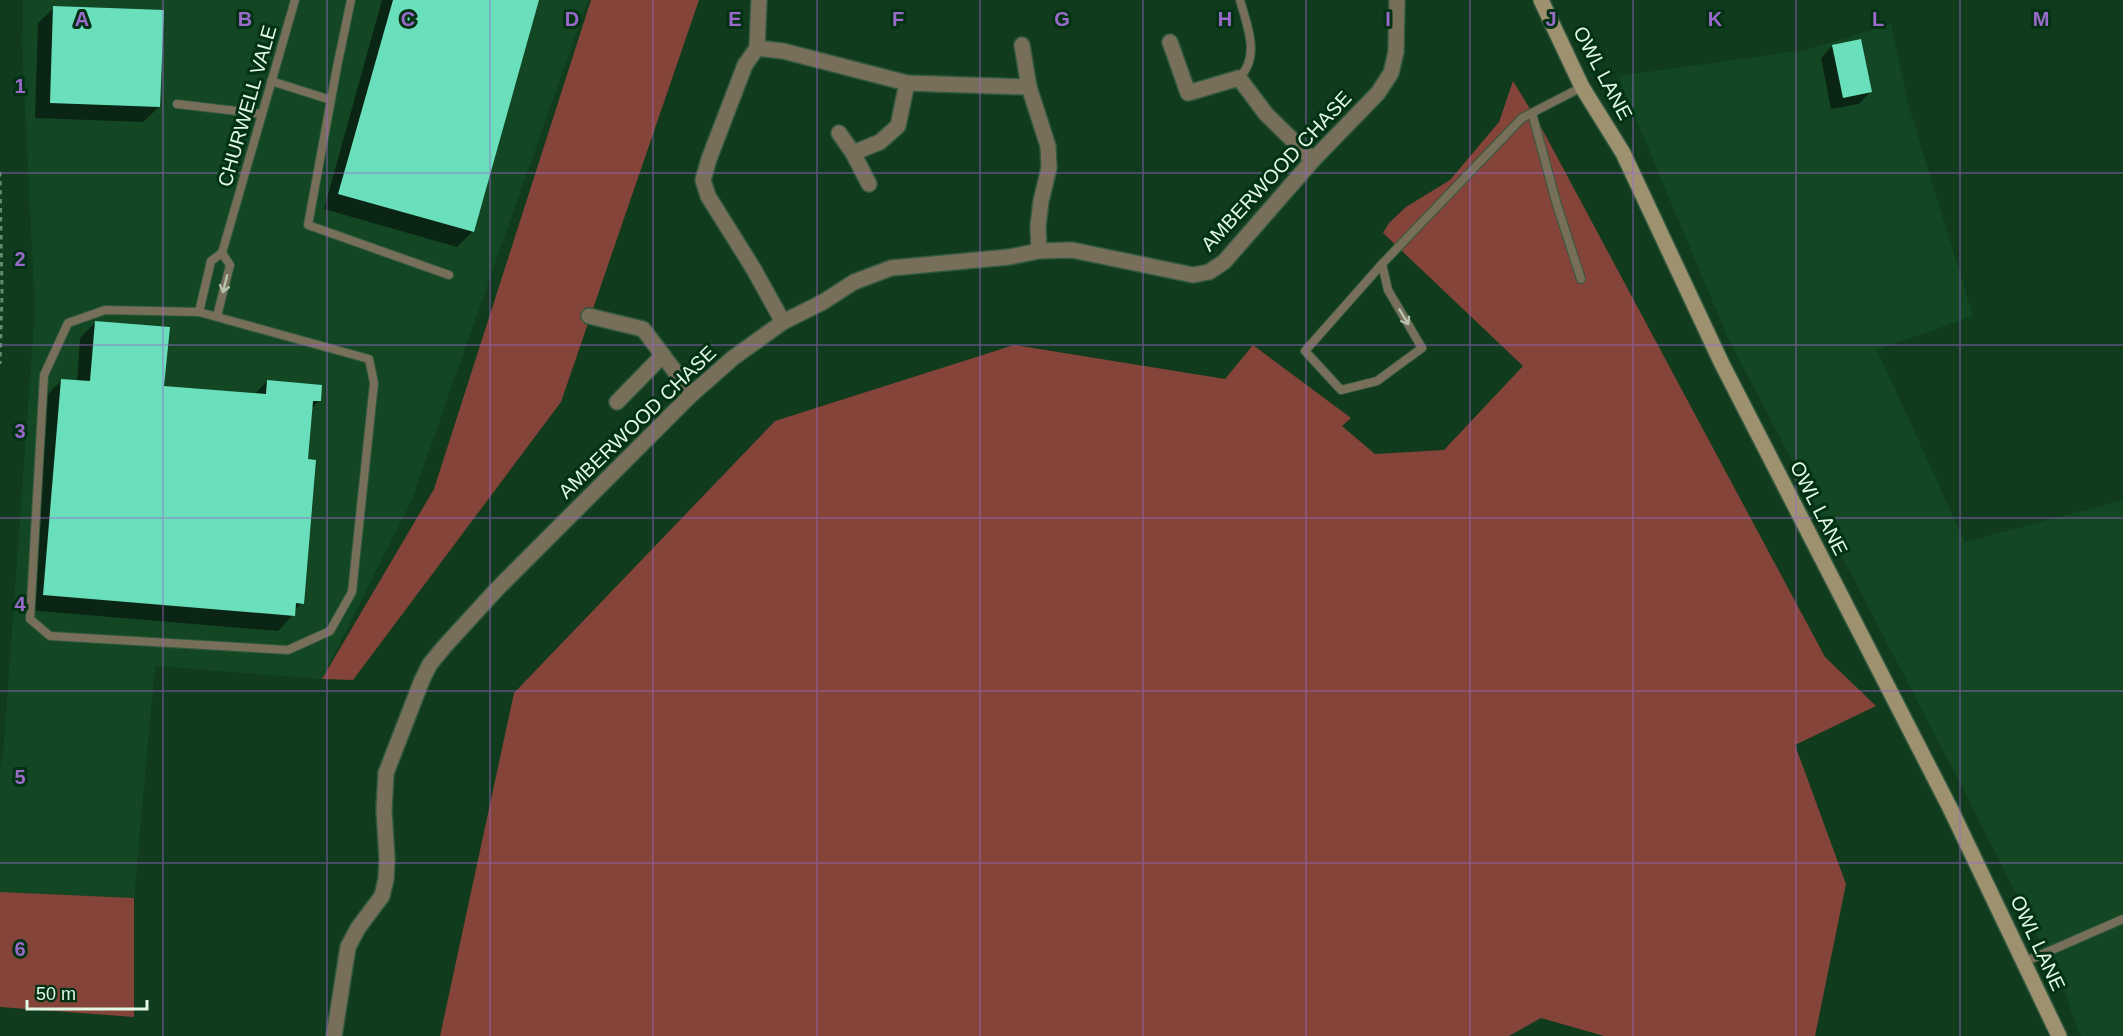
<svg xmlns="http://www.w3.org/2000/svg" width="2123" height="1036" font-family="Helvetica,sans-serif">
<rect width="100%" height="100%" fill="#103b1d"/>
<g fill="#134724">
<path d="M23,0H588L411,502L322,679L155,666L134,898L0,892V768L3,755L35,310L22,45Z"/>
<path d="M1891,24L1909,107L1973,316L1877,350L1965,542L2123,500V1036H2082L2078,1031L2063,987L1961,785L1727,336L1618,76L1806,50Z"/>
</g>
<g fill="#844439">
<path d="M591,0H699L561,402L353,680L322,679L434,489Z"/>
<path d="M1513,81L1541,127L1825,657L1876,706L1795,745L1846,884L1815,1036H1604L1541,1018L1509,1036H440L514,693L775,421L1014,345L1225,379L1253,345L1351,418L1342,426L1375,454L1444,450L1523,366L1383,233L1389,223L1406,207L1450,180L1499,122Z"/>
<path d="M0,892L134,898V1017L0,1007Z"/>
</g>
<g fill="#0007">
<path d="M382,0H538L473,231L457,247L324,209Z"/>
<path d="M54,8L159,107L143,122L35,118L38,23Z"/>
<path d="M1832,46L1870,92L1859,104L1831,109L1821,58Z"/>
<path d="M96,322L163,387L254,395L267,381L319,401L311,409L307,460L302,603L294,611L293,615L278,631L28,610L46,396L62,380L77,382L80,338Z"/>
</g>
<g fill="#6adfbb">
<path d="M393,0H539L474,232L338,194Z"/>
<path d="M53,6L164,10L160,107L50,103Z"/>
<path d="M1861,39L1872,92L1843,98L1832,45Z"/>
<path d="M95,321L170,327L164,386L266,394L267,380L322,385L321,401H313L308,459L316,460L304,604L296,603L295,616L43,595L61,379L90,381Z"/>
</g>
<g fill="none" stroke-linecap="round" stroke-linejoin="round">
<g stroke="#32593d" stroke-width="10">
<g id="service">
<path d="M351,0L337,67L308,225L449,275"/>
<path d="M1239,78C1261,56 1247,26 1240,0"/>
<path d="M271,81L331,100"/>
<path d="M177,104L262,114"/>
<path d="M1532,113L1557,205L1581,279"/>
<path d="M1382,264L1388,290L1422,348L1377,381L1341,390L1305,351L1382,264L1522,118L1582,87"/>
<path d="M105,310L199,312L369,359L374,383L352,592L330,631L288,650L50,636L30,619L44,375L68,323Z"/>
<path d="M199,312L211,261L222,253L295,0"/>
<path d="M217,316L230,265L222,253"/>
<path d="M2024,962L2123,919"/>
</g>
</g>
<g stroke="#32593d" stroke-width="18">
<g id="minor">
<path d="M1170,42L1188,93L1239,78L1266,114L1313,160"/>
<path d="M1022,45L1029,87"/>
<path d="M757,48L759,0"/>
<path d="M839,133L853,153L869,184"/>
<path d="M853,153L880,142L898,126L907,83"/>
<path d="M589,316L643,329L692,394"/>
<path d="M783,322L753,268L708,196L703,180L709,159L745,65L757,48L783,51L907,83L1029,87L1048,146L1049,168L1041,201L1038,226L1039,251"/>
<path d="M617,402L663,355"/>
<path d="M334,1036L348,947L358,928L382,896L386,879L387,859L384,810L386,773L422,680L430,664L444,647L497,589L692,394L733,358L783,322L823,302L854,282L891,268L1009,257L1039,251L1072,250L1193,275L1209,272L1224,262L1313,160L1378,93L1391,73L1396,52L1397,0"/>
</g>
</g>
<g stroke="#32593d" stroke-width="18">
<path id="secondary" d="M1541,0L1582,87L1623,153L1722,364L1950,808L2059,1036"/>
</g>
<path stroke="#66896f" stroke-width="3" stroke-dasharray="4.5 4.5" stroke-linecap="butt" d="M0,172L2,293L0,364"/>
<use href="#service" stroke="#776f5a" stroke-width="8"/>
<use href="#minor" stroke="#776f5a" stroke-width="15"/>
<use href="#secondary" stroke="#9d9170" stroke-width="15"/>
</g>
<defs><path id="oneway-shaft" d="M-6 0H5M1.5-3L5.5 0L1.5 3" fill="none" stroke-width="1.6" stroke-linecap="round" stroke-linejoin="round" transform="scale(1.5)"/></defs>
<g stroke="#b7c2ae">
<use href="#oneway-shaft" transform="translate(225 284) rotate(104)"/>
<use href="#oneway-shaft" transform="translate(1404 317) rotate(59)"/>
</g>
<path fill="none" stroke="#9a6acb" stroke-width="1.5" stroke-opacity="0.55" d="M163,0V1036M327,0V1036M490,0V1036M653,0V1036M817,0V1036M980,0V1036M1143,0V1036M1306,0V1036M1470,0V1036M1633,0V1036M1796,0V1036M1960,0V1036M0,173H2123M0,345H2123M0,518H2123M0,691H2123M0,863H2123"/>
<g text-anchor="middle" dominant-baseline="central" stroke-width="6" stroke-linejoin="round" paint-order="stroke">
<g font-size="20" fill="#e2f9e6" stroke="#033113">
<text transform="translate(1603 73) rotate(62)">OWL LANE</text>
<text transform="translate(247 106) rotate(-74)">CHURWELL VALE</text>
<text transform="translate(1276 171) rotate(-47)">AMBERWOOD CHASE</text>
<text transform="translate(637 422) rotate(-44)">AMBERWOOD CHASE</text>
<text transform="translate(1819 508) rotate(63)">OWL LANE</text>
<text transform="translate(2038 943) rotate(65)">OWL LANE</text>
</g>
</g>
<g font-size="20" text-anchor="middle" font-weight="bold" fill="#9a6acb" stroke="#033113" stroke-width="6" stroke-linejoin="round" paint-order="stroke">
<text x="82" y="26">A</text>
<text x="245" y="26">B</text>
<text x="408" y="26">C</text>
<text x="572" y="26">D</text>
<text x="735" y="26">E</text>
<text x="898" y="26">F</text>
<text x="1062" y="26">G</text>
<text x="1225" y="26">H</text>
<text x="1388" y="26">I</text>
<text x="1551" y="26">J</text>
<text x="1715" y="26">K</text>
<text x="1878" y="26">L</text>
<text x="2041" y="26">M</text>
<text x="20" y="93">1</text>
<text x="20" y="266">2</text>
<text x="20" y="438">3</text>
<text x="20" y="611">4</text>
<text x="20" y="784">5</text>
<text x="20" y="956">6</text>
</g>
<path d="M27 1000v9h120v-9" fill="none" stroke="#e2f9e6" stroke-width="3"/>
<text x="36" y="1000" font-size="18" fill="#e2f9e6" stroke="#033113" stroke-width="4.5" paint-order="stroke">50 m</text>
</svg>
